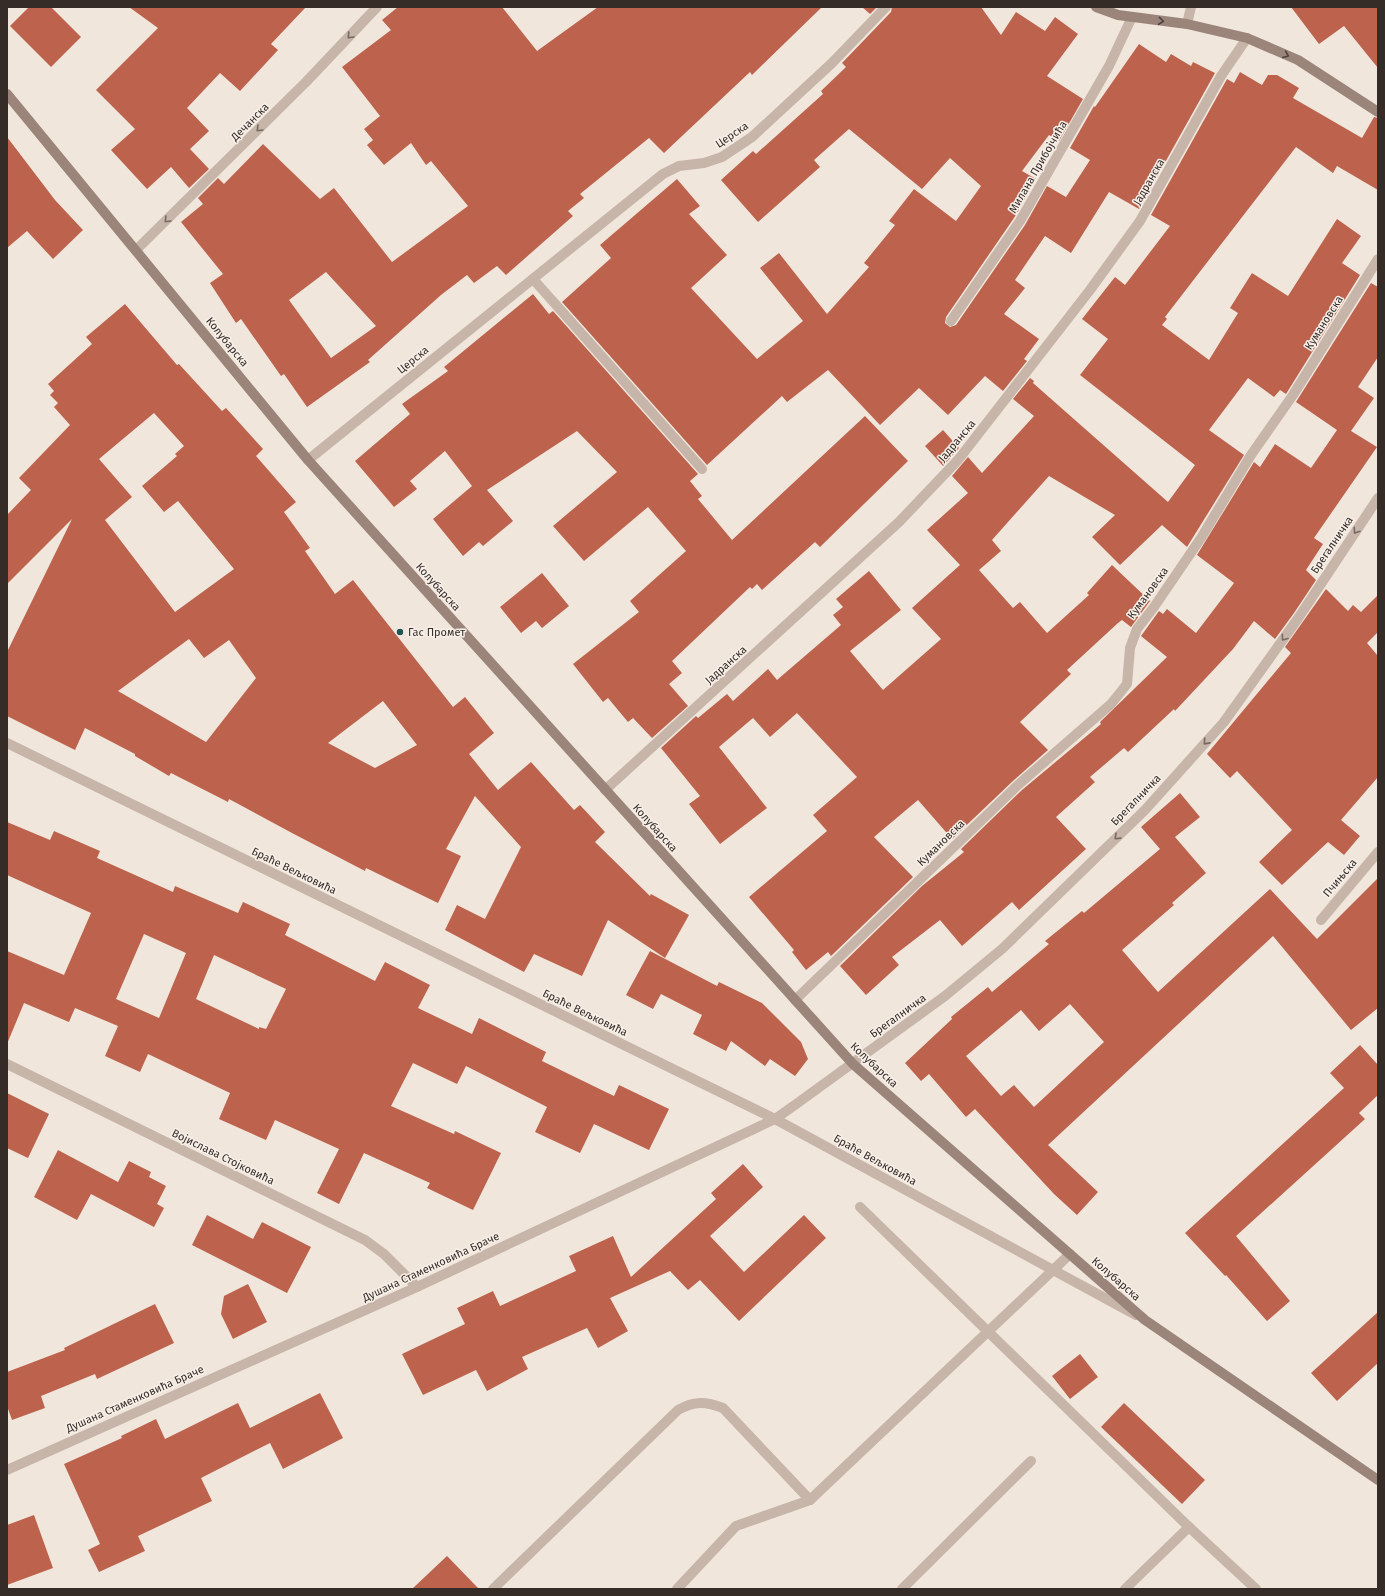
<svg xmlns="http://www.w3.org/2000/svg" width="1385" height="1596" font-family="'Fira Sans',sans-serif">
<rect width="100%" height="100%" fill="#f0e6dc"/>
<g fill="#bd634d" fill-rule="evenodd">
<path d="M29,7H51L81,37L51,67L10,26Z"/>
<path d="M129,7H306L271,44L278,50L240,91L220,73L187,108L209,131L190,149L209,169L189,188L171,167L147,189L111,150L135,129L96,90L158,28Z"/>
<path d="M398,7H502L537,51L598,7H822L752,75L750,72L664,153L649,138L580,194L584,198L568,211L573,216L506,275L497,266L474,283L467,275L441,295L368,360L370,362L307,407L284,374L281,376L241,319L236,323L210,283L223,274L181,222L203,204L198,198L218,178L224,184L263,144L320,199L334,188L392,262L468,206L431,161L426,165L411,143L384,165L367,145L373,140L364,129L380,116L342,67L391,30L382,20ZM326,272L376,326L331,358L289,300Z"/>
<path d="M862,7H877L870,14Z"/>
<path d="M892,7H981L1001,35L1016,12L1045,31L1055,17L1078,34L1047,76L1083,99L1059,141L1049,135L1022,171L1036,179L1014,218L946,317L945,323L950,327L956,325L1025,225L1047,186L1066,197L1090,160L1070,148L1094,106L1095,107L1139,44L1166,62L1171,54L1191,66L1193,62L1215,73L1139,209L1109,192L1071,253L1045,236L1015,280L1025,288L1004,314L1039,339L1024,359L1027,361L1003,391L985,376L948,415L919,388L880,425L828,370L787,402L782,396L707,465L562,302L611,258L600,245L677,179L700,206L689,214L727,255L691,288L757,359L803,321L760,268L779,253L827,314L869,267L864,263L895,225L889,221L914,189L956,221L981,186L950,158L922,189L849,129L814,160L820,167L758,222L721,180L753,151L756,154L823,94L821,91L846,67L842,63L891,12Z"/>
<path d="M1291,7H1378V68L1344,26L1319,44Z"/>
<path d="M1240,72L1262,85L1268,75H1277L1299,88L1293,98L1362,138L1374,117L1378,118V190L1337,166L1333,173L1296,147L1165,317L1167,319L1162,325L1209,360L1238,313L1230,308L1252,273L1288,296L1337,219L1361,236L1342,263L1360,275L1286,394L1280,390L1274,397L1248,378L1209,430L1244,455L1187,547L1162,525L1120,565L1092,537L1115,515L1049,476L992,540L1001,551L979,570L1013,608L1020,602L1047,633L1089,595L1087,593L1112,565L1150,601L1131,627L1122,620L1118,623L1067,670L1071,674L1020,722L1048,750L1014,780L952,839L918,800L874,837L913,877L831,956L828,952L806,970L792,952L794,950L749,897L827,831L813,815L857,777L797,713L770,737L753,718L719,747L767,808L720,844L689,804L700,796L661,748L696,716L698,718L727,694L733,701L768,669L777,680L841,625L833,615L843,607L836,599L869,571L901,610L850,651L883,690L941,639L912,608L960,565L927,530L968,493L952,476L968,457L982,473L1034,416L1013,399L1030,378L1034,381L1033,383L1168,502L1195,465L1080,375L1108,339L1082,319L1115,277L1125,285L1170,226L1151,215L1227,79L1234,83Z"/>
<path d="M7,137L55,200L83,230L53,259L27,231L7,248Z"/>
<path d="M1371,283L1378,287V357L1358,387L1374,398L1351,431L1377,447L1314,538L1323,544L1306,570L1316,580L1294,613L1275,639L1254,621L1233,649L1175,711L1174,709L1128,752L1124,748L1090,777L1095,782L1056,817L1086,849L1019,910L1012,902L962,946L940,920L892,957L899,965L866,995L840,966L922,886L964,852L961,849L1022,790L1101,724L1100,722L1167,657L1141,636L1159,611L1163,614L1167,609L1196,633L1234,583L1197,555L1254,462L1260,467L1275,444L1311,468L1337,430L1296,402Z"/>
<path d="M533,294L549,314L553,311L698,474L690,481L702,496L698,499L732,540L865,416L908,461L820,547L815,542L762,590L757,584L752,589L750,587L672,661L682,673L669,684L688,706L652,738L633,718L628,722L608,698L603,702L573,664L639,612L630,601L686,551L648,507L584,561L553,526L617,472L577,431L487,490L513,521L483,546L479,542L463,556L433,519L472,486L445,451L410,481L417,489L394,507L355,461L410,414L402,404L448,371L444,367Z"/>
<path d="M125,304L177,365L179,364L222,411L226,408L263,449L256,456L296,502L284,512L310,548L305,551L335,594L353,580L453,707L465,697L494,733L469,754L498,790L531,762L574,810L580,805L605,832L595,842L650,896L651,894L689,915L665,958L608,920L582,976L534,954L524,972L445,930L457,905L485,919L521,847L475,796L446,849L461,856L438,903L366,868L365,871L292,833L229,799L228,802L171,773L169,776L135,756V754L85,728L75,750L7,716V652L72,519L7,584V515L31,490L19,478L70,425L54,407L58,403L50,395L54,391L48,384L92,344L86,337ZM154,413L184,446L175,454L177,456L142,486L164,512L178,501L234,569L175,612L105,520L132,497L99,459ZM189,639L204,658L229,640L256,678L206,742L118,691ZM383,701L417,745L375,768L328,743Z"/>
<path d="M943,430L959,448L943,466L925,446Z"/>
<path d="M542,573L569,606L542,628L536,621L521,633L500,607Z"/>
<path d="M1326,589L1348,611L1353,605L1361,612L1378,595V632L1367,643L1378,656V777L1341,820L1360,836L1344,855L1328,842L1282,885L1259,862L1292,830L1237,771L1230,778L1207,754L1291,653L1285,647Z"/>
<path d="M1180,793L1200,817L1175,837L1206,873L1172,903L1174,905L1122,950L1158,992L1270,889L1317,939L1378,878V1008L1351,1030L1273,936L1048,1145L1098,1192L1077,1215L1054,1194L975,1109L966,1117L929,1074L921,1081L905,1063L952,1019L951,1017L988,987L992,992L1049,944L1045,941L1082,911L1084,913L1160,849L1141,827ZM1070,1004L1104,1042L1034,1107L1014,1085L1001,1096L966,1056L1021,1010L1039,1031Z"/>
<path d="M7,822L50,840L54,831L100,851L97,858L173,892L175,886L238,913L243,902L290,924L285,935L375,981L385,962L430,985L418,1008L472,1034L479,1018L546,1052L542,1061L614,1096L619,1085L669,1109L649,1150L594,1124L580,1153L535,1132L547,1107L466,1066L457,1084L413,1063L391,1106L454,1134L455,1131L501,1153L473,1210L427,1188L430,1183L364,1153L339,1204L317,1193L339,1149L275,1120L266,1140L219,1119L230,1093L148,1054L140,1072L105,1056L118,1026L75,1008L69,1022L24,1003L7,1044V951L64,975L91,913L7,875ZM144,934L186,953L159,1018L116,999ZM214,955L286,989L266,1029L259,1027V1029L196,999Z"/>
<path d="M650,951L717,986L719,982L762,1003L801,1042L808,1059L795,1076L770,1059L765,1066L731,1041L726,1051L693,1034L702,1015L661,994L653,1009L626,995Z"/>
<path d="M1360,1045L1378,1065V1095L1359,1113L1365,1119L1236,1236L1290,1301L1267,1321L1226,1275L1225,1276L1185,1233L1344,1088L1330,1073Z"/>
<path d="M7,1093L49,1114L28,1158L7,1148Z"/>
<path d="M58,1150L118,1182L129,1161L151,1172L149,1177L166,1186L157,1204L164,1208L154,1227L91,1194L77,1220L34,1197Z"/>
<path d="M743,1164L763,1187L710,1236L744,1272L804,1215L826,1238L739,1321L700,1280L688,1290L670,1271L610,1298L628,1331L598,1348L587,1328L522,1357L528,1369L487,1391L476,1370L423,1395L402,1354L465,1324L457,1308L493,1291L500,1306L576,1271L569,1256L613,1236L631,1277L716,1199L711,1193Z"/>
<path d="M207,1215L253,1239L262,1222L311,1247L287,1293L192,1245Z"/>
<path d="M248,1284L267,1322L233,1339L221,1314L224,1296Z"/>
<path d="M155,1304L174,1343L97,1379L95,1374L41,1396L45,1408L12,1420L7,1406V1372L65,1350L64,1348Z"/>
<path d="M1378,1312V1363L1337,1401L1311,1373Z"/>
<path d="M1080,1354L1098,1377L1070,1399L1052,1376Z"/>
<path d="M320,1393L343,1438L283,1469L270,1443L201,1478L212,1501L138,1536L145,1551L99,1572L88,1550L100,1544L64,1464L122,1438L121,1436L156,1419L165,1439L238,1403L250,1428Z"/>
<path d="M1124,1403L1205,1480L1182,1504L1101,1427Z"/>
<path d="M34,1515L53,1568L7,1585V1525Z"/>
<path d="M447,1556L479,1589H412Z"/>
</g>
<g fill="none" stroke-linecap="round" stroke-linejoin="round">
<g stroke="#c7b5a9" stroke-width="10">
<path d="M533,279L702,469"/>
<path d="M951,321L1020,221L1109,66L1132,17"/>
<path d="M1189,1527L1256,1589"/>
<path d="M493,1589L678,1410C694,1401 705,1401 723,1408L810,1500"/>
<path d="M677,1589L736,1526L810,1500L1070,1254"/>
<path d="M902,1589L1031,1461"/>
</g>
<g stroke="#c7b5a9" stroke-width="10">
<path d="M1187,24L1191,7"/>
<path d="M136,250L306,82L377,7"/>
<path d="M308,460L663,174L679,166L704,163L722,157L752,137L832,63L886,7"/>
<path d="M7,743L775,1119L1136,1315"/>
<path d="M605,790L899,522L958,460L1090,290L1140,221L1221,76L1247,38"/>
<path d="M1321,920L1378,852"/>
<path d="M795,1000L1018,785L1111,704L1127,684L1130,648L1137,629L1154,607L1201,538L1251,455L1293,395L1378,259"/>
<path d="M7,1064L365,1240L384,1254L417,1287"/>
<path d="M860,1207L1189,1527L1125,1589"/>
<path d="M7,1470L417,1287L775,1119L799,1102L945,996L1002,949L1145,810L1224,722L1299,617L1378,498"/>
</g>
<g stroke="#9b857b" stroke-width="10">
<path d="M1096,7L1118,15L1187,24L1247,38L1298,60L1378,112"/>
<path d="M7,94L308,460L853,1064L1145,1320L1378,1480"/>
</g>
</g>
<defs><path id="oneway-chevron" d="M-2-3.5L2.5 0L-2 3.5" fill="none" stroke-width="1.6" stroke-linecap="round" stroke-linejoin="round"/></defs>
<g stroke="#4e423d">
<use href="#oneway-chevron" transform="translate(1161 21) rotate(6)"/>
<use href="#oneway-chevron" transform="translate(1286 55) rotate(23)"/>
</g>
<g stroke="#776a62">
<use href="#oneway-chevron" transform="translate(350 36) rotate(133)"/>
<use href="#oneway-chevron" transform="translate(259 129) rotate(135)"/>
<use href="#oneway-chevron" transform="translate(167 220) rotate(135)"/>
<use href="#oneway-chevron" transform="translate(1356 531) rotate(124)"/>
<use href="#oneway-chevron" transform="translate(1284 638) rotate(126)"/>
<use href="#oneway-chevron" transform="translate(1206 742) rotate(132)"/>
<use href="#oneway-chevron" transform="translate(1117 837) rotate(136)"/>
</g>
<circle fill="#215354" stroke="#f8f0e8" stroke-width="1.5" cx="400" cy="632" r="4"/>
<g text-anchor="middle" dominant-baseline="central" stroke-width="3" stroke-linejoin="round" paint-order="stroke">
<g font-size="11" fill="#352c28" stroke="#f8f0e8">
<text transform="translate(250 122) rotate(-45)">Дечанска</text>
<text transform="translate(732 135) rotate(-34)">Церска</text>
<text transform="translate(1038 167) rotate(-60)">Милана Прибојчића</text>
<text transform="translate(1149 182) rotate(-60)">Јадранска</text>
<text transform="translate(1324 323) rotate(-58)">Кумановска</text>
<text transform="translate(227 342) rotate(51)">Колубарска</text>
<text transform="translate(413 360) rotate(-39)">Церска</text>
<text transform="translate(957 441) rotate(-50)">Јадранска</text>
<text transform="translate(1332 545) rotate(-56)">Брегалничка</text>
<text transform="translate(438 587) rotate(48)">Колубарска</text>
<text transform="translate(1148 593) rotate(-54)">Кумановска</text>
<text transform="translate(726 665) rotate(-42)">Јадранска</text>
<text transform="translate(1136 800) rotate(-46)">Брегалничка</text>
<text transform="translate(655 828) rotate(48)">Колубарска</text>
<text transform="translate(941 843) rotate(-44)">Кумановска</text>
<text transform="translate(294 871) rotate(26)">Браће Вељковића</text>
<text transform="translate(1340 878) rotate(-50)">Пчињска</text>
<text transform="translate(585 1013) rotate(26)">Браће Вељковића</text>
<text transform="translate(898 1016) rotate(-36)">Брегалничка</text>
<text transform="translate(874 1065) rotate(43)">Колубарска</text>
<text transform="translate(223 1157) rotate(26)">Војислава Стојковића</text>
<text transform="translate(875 1160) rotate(29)">Браће Вељковића</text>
<text transform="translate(431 1267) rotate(-25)">Душана Стаменковића Браче</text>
<text transform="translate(1116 1279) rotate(41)">Колубарска</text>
<text transform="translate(135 1399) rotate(-24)">Душана Стаменковића Браче</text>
</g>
<g font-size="11" fill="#352c28" stroke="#f8f0e8" text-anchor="start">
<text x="408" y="632">Гас Промет</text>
</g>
</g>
<rect width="1385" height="1596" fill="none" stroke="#352c28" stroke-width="16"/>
</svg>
